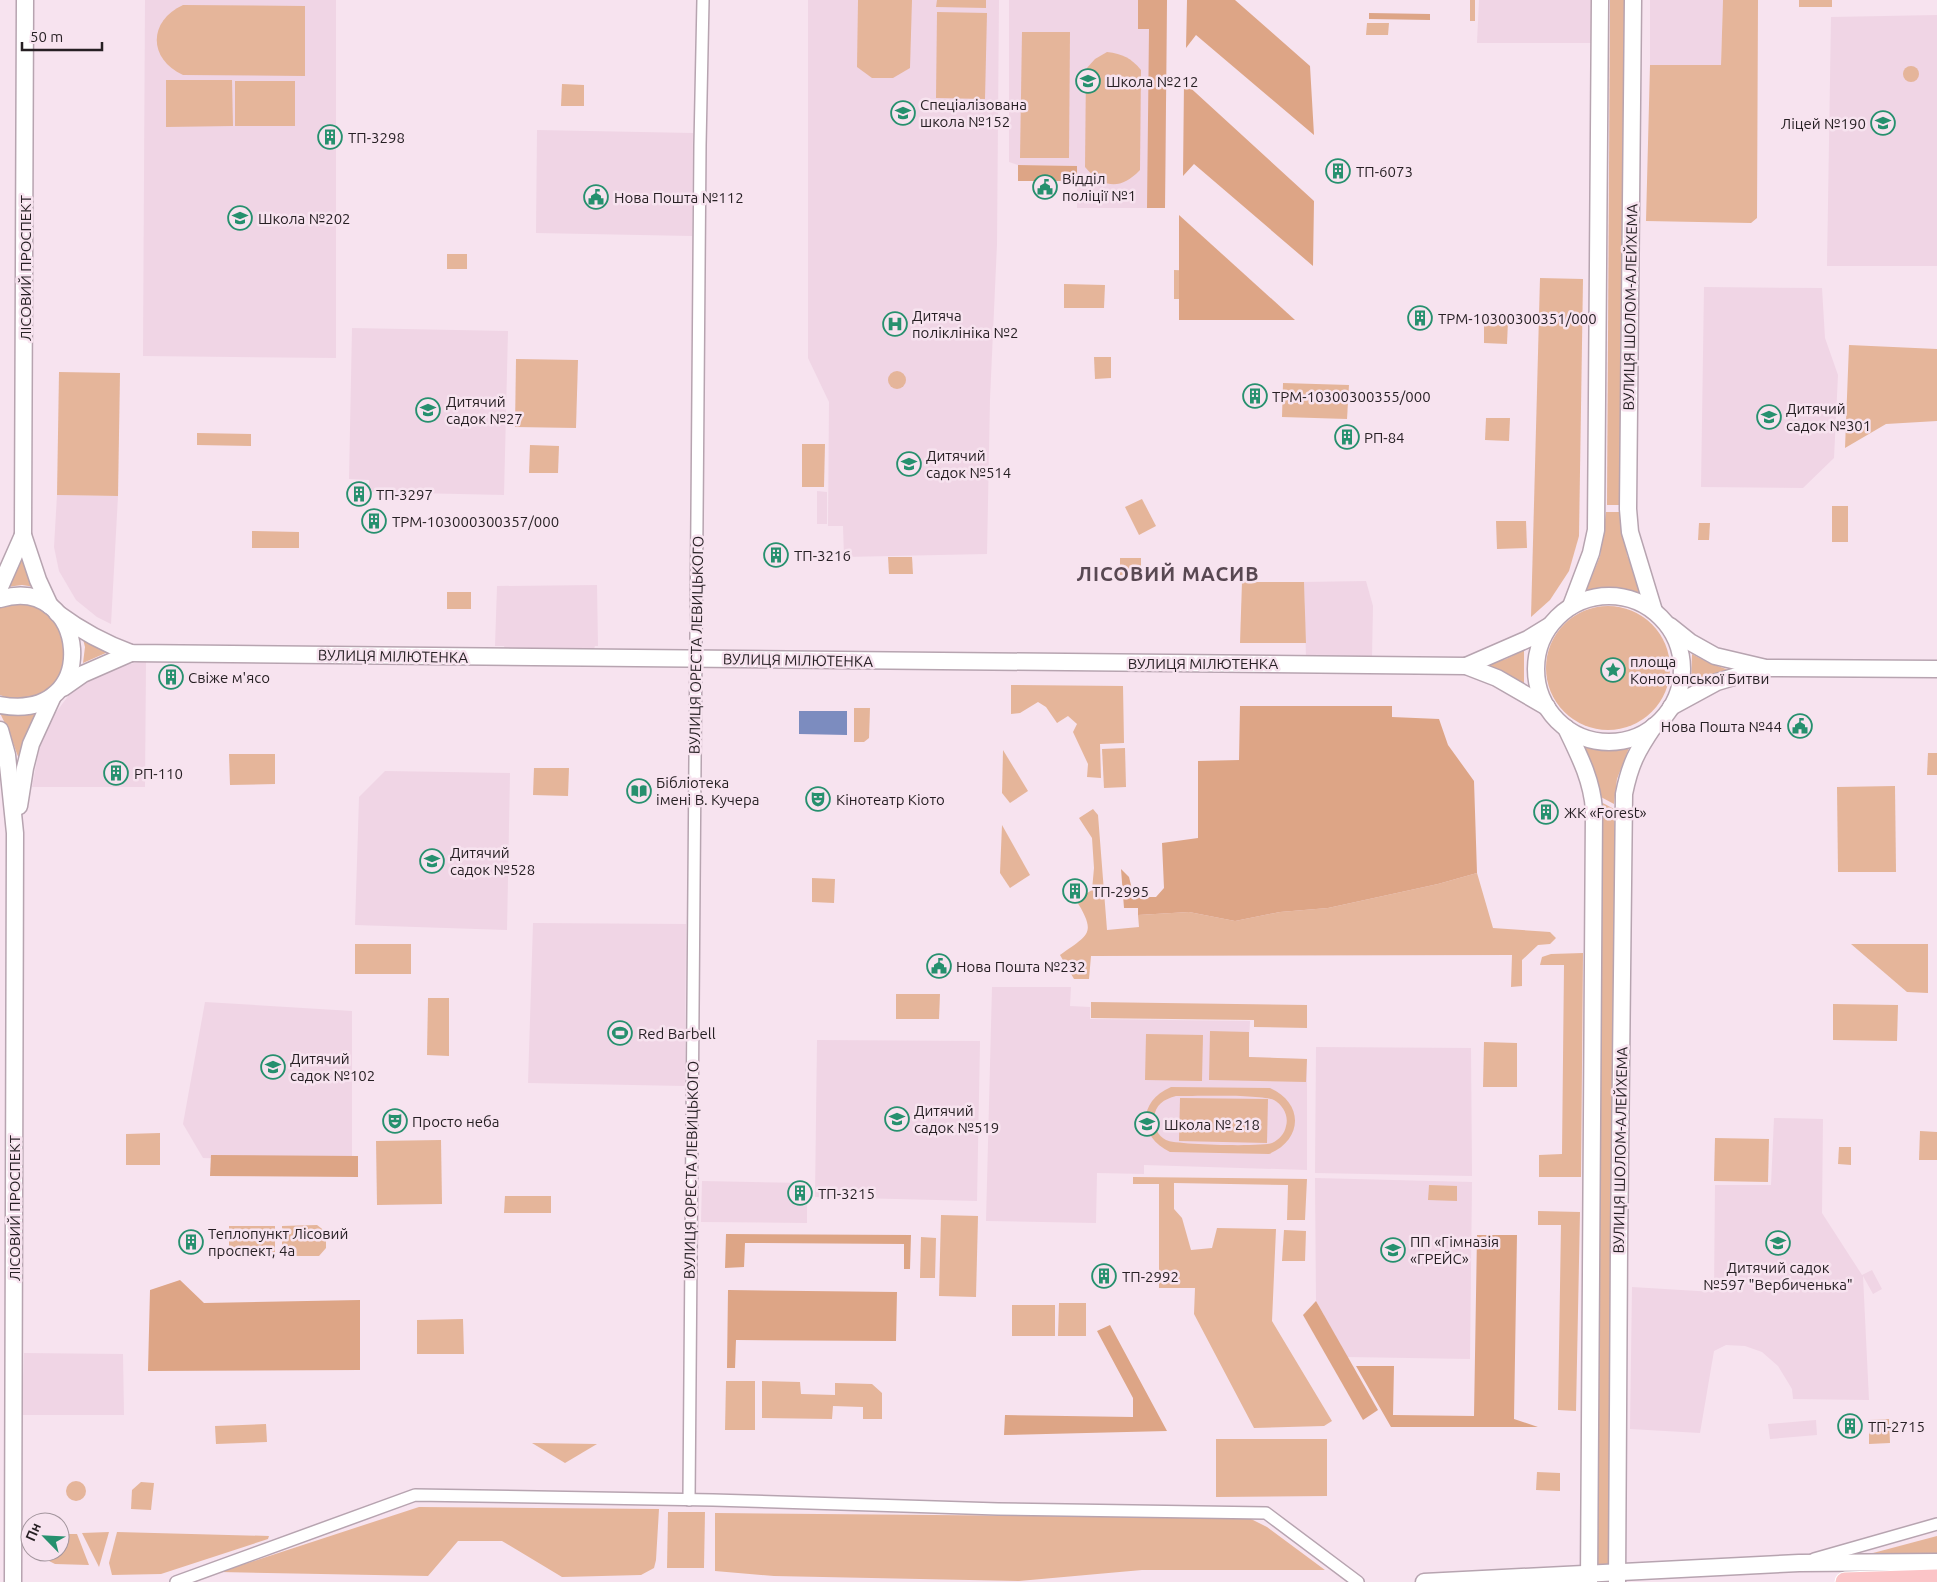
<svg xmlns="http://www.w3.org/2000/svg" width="1937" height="1582" font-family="Ubuntu,sans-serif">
<rect width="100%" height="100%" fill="#f7e3ef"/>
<g fill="#f0d5e5">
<path d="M145,0H336V358L143,356Z"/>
<path d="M808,0H999L997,244L990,399L987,554L844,557L843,526H828L829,402L808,358Z"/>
<path d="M1009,0H1167L1165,208H1077V166L1018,165L1009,162Z"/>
<path d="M1479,0H1593V43H1477Z"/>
<path d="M1650,0H1723L1721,65H1650Z"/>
<path d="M1937,15V266H1827L1831,17Z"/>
<path d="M537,130L693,133L692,236L536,233Z"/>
<path d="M1704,287L1822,288L1825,338L1838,375L1834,458L1803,488L1701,487Z"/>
<path d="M352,328L508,331L504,495L369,492V480L349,479Z"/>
<path d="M817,491L827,492V524H817Z"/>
<path d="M57,495L118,496L111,624L97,617L76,600L59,571L54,547Z"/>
<path d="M1366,581L1373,606L1372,657L1306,658L1304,582Z"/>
<path d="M597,585L598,646H595L594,649H505L504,646H495L497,586Z"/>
<path d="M146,660L145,787H32L39,749L54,715L75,687L106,670Z"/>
<path d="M385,771L510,773L507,930L355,925L359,797Z"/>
<path d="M533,923L686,924L685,1086L528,1083Z"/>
<path d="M992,987H1071L1070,1006L1090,1007V1019L1250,1021L1248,1057L1307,1059V1170L1144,1165V1174L1097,1173L1096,1223L986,1221Z"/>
<path d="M205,1002L352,1011V1162L203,1158L183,1124Z"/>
<path d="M817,1040L980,1041L977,1201L815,1197Z"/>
<path d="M1316,1047L1471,1048L1472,1176L1315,1173Z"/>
<path d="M1774,1118L1823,1119L1822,1213L1862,1275L1872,1270L1882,1289L1873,1294L1863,1276L1869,1400L1793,1399L1792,1389L1778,1366L1762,1352L1745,1346L1726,1345L1714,1351L1700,1433L1630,1429L1632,1287L1714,1292L1715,1185H1771Z"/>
<path d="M1315,1178L1472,1182L1470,1359L1347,1357L1316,1301Z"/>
<path d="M702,1181L807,1183V1223L701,1222Z"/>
<path d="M24,1353L123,1354L124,1415H22Z"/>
<path d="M1816,1420L1817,1435L1770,1439L1768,1424Z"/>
</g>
<g fill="#e5b59a" fill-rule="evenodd">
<path d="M858,0H912L910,68L893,78H872L857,67Z"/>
<path d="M937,0H986V8L936,7Z"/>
<rect x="1470" y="0" width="5" height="21"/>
<path d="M1610,0H1627L1621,505H1607Z"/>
<path d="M1723,0H1758L1757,218L1751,223L1646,221L1650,65H1721Z"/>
<rect x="1799" y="0" width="33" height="7"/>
<path d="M183,5L305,6V76L183,75C148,59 148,21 183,5Z"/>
<path d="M937,12L987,13L985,99L936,98Z"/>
<path d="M1367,23H1389L1388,35H1366Z"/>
<path d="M1022,32H1070L1069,158H1020Z"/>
<path d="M1107,52C1123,54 1131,58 1141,70L1140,170C1120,191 1103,188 1085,167L1086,69L1095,59Z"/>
<circle cx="1911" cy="74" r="8"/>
<path d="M166,80H232L233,126L166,127Z"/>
<rect x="235" y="81" width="60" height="45"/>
<path d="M562,84L584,85V106H561Z"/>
<rect x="447" y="254" width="20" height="15"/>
<path d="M1174,270L1198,271V299H1174Z"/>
<path d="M1540,278L1583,279L1579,536L1569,571L1550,600L1531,617Z"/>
<path d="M1064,284L1105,285L1104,308H1064Z"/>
<path d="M1484,321H1508L1507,344L1484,343Z"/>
<path d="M1849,345L1937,349V421L1886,424L1845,448Z"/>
<path d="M1094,357H1111V378L1095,379Z"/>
<path d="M516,359L578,360L576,428L515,427Z"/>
<circle cx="897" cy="380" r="9"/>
<path d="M59,372L120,373L118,496L57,495Z"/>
<path d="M1283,383L1349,385L1347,419L1282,417Z"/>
<path d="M1486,418H1510L1509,441L1485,440Z"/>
<path d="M197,433L251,434V446L197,445Z"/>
<path d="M802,444H825L824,487H802Z"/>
<path d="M530,445L559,446L558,473H529Z"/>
<path d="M1142,499L1156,526L1139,535L1125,507Z"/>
<rect x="1832" y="506" width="16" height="36"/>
<path d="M1606,512H1622L1627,555L1644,596C1618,586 1613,586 1586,591L1600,556Z"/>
<path d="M1496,521H1526L1527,548L1497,549Z"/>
<path d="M1699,523H1710L1709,540H1698Z"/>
<path d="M252,531L299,532V548H252Z"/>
<path d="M21,551L35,587L22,585L7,587Z"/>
<path d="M888,557H912L913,574H889Z"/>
<path d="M1120,558H1141V576L1120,575Z"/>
<path d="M1242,582H1304L1306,643H1240Z"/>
<rect x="447" y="592" width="24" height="17"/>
<path d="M11,605H29L45,611L62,631L65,665L52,687L37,696L11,699L0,695V608Z"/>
<circle cx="1608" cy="668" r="62"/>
<path d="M82,635L108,652L83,663L85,647Z"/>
<path d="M1524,650V685L1480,666L1506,659Z"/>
<path d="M1692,654L1709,663L1729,670L1691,687Z"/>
<path d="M1011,685L1123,686L1124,743L1100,744L1101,778L1087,777L1088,764L1073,732L1077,724L1068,716L1057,723L1046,707L1038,702L1020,713L1011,714Z"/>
<path d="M854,708H870L869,738L864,742H854Z"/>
<path d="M37,711L27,731L20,762L9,732L0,713L21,715Z"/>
<path d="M1580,744L1596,749L1629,748L1617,779L1614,804L1599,796Z"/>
<path d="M1125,748L1126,787L1104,788L1102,749Z"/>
<path d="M1003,750L1028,791L1010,803L1002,793Z"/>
<path d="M1928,753H1937V775H1927Z"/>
<path d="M229,754H275V784L230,785Z"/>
<path d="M534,768H569L568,796L533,795Z"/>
<path d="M1895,786L1896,872H1838L1837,787Z"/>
<path d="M1599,801L1614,809L1622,1026L1618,1572L1589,1574Z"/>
<path d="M1093,809L1098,815L1107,930L1139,927L1138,915L1189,912L1235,921L1280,912L1328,908L1438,884L1477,873L1493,928L1550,932L1556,938L1550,944L1538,945L1522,960V986L1511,987L1512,955L1091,956L1089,979H1074L1060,955C1089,934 1097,934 1076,900L1092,890L1094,868L1092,838L1079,818Z"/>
<path d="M1002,825L1030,875L1010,888L1000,873Z"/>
<path d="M812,878L835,879L834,903L812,902Z"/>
<rect x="355" y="944" width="56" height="30"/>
<path d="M1851,944H1928V993L1907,992Z"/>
<path d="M1583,953L1581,1177H1539V1155L1562,1154L1564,965H1540L1542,957L1551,954Z"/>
<path d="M896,994H940L939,1019H896Z"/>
<path d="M428,998H449V1056L427,1055Z"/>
<path d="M1091,1002L1307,1005V1028L1254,1027V1020L1091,1018Z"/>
<path d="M1833,1004L1898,1005L1897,1041L1833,1040Z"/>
<path d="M1210,1031L1249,1032V1057L1307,1059L1306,1082L1209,1080Z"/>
<path d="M1146,1034L1203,1035L1202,1081L1145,1080Z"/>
<path d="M1484,1042L1517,1043V1087H1483Z"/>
<path d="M1171,1087L1270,1088C1304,1103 1303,1140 1269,1154L1170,1152C1137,1136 1138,1101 1171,1087ZM1176,1096C1194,1096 1262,1094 1274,1100C1283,1105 1289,1116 1286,1126C1285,1133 1279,1140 1272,1143C1263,1147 1175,1145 1166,1140C1158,1136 1154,1127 1154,1118C1155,1105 1164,1099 1176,1096Z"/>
<path d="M1180,1098L1268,1099L1267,1143L1179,1141Z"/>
<path d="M1920,1131L1937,1132V1160H1919Z"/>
<path d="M160,1133V1165H126V1134Z"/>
<path d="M1715,1138L1769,1139L1768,1182L1714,1181Z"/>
<path d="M441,1140L442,1204L377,1205L376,1141Z"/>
<path d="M1839,1147H1851V1165L1838,1164Z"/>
<path d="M1133,1177L1307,1179L1305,1220H1287L1288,1185L1174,1183V1209L1182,1218L1191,1250L1212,1248L1217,1228L1276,1229L1272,1321L1332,1421L1324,1426L1254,1428L1194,1314L1195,1288H1159V1184H1133Z"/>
<path d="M1429,1185L1457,1186V1201L1428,1200Z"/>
<path d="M505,1196H551V1213H504Z"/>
<path d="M1538,1211L1580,1212L1576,1411L1558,1410L1561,1225H1538Z"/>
<path d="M941,1215L978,1216L976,1297L939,1296Z"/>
<path d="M317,1225L326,1232V1248L319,1256H282V1226Z"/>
<rect x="229" y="1226" width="46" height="30"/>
<path d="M1284,1230L1306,1231L1305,1261H1282Z"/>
<path d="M921,1237L936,1238L935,1278H920Z"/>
<path d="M1059,1303H1086V1336H1058Z"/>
<rect x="1012" y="1305" width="43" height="31"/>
<path d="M463,1319L464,1354H417V1320Z"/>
<path d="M726,1381H755V1430H725Z"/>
<path d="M762,1381L800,1382L801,1394L835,1395V1383L872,1384L882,1393V1419H863V1407L833,1406L832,1419L762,1418Z"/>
<path d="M1889,1419L1890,1443L1869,1444V1420Z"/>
<path d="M266,1424L267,1442L216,1444L215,1426Z"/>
<path d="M1216,1439H1327V1496L1216,1497Z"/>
<path d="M532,1443L597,1444L565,1463Z"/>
<path d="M1537,1472L1560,1473V1491L1536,1490Z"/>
<circle cx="76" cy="1491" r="10"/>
<path d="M141,1482L154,1483L151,1510L131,1509L132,1490Z"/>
<path d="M419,1507L659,1509L656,1560L654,1568L641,1575L562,1577L502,1541H458L428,1576L220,1572Z"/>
<path d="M668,1512H705L704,1568H667Z"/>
<path d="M715,1513L1249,1518L1267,1527L1325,1570H1142L1019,1581L774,1576L715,1571Z"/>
<path d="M109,1532L99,1567L82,1533Z"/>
<path d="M117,1532L269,1536L268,1539L161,1574L112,1575L109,1563Z"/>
<path d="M60,1534H77L89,1565L55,1564L49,1561L47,1552H60Z"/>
<path d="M1937,1536V1555L1858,1557Z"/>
</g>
<g fill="#dda586">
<path d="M1138,0H1167L1165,208H1147L1149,29H1138Z"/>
<path d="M1187,0H1235L1310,66L1314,135L1196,35L1186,48Z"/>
<path d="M1369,13L1430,14V20L1369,19Z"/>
<path d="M1184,82L1314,201L1313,266L1194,164L1183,176Z"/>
<path d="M1018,165L1077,166V181H1018Z"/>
<path d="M1179,215L1295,320H1179Z"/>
<path d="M1240,706H1392V717L1439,719L1448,745L1474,781L1477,873L1438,884L1328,908L1280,912L1235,921L1189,912L1138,915V908H1124L1121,869L1129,877L1134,897H1156L1164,888L1162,843L1198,838V761L1239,760Z"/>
<path d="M211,1155L358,1156V1177L210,1176Z"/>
<path d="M726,1234L911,1235L910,1269H904V1244L745,1243L744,1267L725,1268Z"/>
<path d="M1477,1235H1517L1514,1419L1538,1427H1391L1356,1366H1394L1393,1415L1474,1416Z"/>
<path d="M180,1280L204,1303L360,1300V1370L148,1371L150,1290Z"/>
<path d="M728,1290L897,1292L896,1341L736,1340L735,1368H727Z"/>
<path d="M1316,1301L1378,1410L1363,1420L1303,1315Z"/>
<path d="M1110,1325L1167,1431L1004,1435L1005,1415L1133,1417V1398L1097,1331Z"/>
</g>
<path fill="#7c8cbf" d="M799,711H847V735L799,734Z"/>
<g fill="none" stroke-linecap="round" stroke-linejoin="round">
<g stroke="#b7a4b0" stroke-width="14">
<g id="street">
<path d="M689,1500L700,145L703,0"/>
<path d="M1814,1559L1937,1524"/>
<path d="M176,1582L415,1495L713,1500L998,1509L1266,1513L1358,1582"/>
</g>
</g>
<g stroke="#b7a4b0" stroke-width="19">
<g id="secondary">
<path d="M25,0L23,535L38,580L50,606"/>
<path d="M1633,0L1628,509L1630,532L1654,611"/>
<path d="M0,587L23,535"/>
<circle cx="1609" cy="669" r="73"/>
<path d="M0,599C87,572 105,724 0,705"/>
<path d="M1571,606L1591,553L1596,530L1600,0"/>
<path d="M57,613C80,630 103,643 131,653L1466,666L1497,678L1547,707"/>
<path d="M1670,626L1690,642L1715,656L1766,668L1937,669"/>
<path d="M1466,666L1528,639L1549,626"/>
<path d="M63,688L83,674L131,653"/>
<path d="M1671,707L1717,682L1764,668"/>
<path d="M1566,728C1579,755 1592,780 1594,810L1589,1582"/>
<path d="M0,730L7,755L15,833L13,1582"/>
<path d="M19,806L25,768L31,744L53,696"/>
<path d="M1424,1582L1799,1563L1937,1562"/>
<path d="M1617,1582L1619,1246L1624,794C1630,764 1637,751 1654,726"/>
</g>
</g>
<g stroke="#fff" stroke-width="21">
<path id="primary" d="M1845,1582L1937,1579"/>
</g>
<use href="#street" stroke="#fff" stroke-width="11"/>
<use href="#secondary" stroke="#fff" stroke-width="16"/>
<use href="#primary" stroke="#fbc4c7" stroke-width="19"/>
</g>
<defs>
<g id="school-ring" transform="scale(1.25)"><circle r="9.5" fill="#f7e3ef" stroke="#26906e" stroke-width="1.5"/><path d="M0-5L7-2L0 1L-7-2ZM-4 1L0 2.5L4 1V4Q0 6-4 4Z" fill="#26906e"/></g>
<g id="building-ring" transform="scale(1.25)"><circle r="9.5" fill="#f7e3ef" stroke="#26906e" stroke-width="1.5"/><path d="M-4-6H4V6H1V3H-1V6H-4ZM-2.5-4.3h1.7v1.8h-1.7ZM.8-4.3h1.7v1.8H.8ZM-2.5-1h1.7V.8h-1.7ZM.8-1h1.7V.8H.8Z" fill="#26906e"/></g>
<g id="civic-ring" transform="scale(1.25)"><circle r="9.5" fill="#f7e3ef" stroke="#26906e" stroke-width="1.5"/><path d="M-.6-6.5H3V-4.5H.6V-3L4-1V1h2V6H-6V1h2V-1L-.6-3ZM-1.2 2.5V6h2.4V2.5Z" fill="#26906e"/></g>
<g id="hospital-ring" transform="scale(1.25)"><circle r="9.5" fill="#f7e3ef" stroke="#26906e" stroke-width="1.5"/><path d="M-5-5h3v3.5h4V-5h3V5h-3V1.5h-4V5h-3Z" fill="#26906e"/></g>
<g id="sight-ring" transform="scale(1.25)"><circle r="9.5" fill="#f7e3ef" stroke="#26906e" stroke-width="1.5"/><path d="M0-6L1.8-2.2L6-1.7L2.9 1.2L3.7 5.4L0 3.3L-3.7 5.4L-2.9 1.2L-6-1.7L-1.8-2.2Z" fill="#26906e"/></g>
<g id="library-ring" transform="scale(1.25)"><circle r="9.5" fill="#f7e3ef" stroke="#26906e" stroke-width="1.5"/><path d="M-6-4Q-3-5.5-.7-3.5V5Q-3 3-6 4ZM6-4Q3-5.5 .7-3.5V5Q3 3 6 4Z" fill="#26906e"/></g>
<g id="theatre-ring" transform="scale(1.25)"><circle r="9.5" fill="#f7e3ef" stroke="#26906e" stroke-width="1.5"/><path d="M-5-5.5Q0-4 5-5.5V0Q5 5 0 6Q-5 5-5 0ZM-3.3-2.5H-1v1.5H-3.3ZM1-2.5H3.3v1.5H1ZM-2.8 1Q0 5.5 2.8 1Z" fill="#26906e"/></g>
<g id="stadium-ring" transform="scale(1.25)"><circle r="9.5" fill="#f7e3ef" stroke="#26906e" stroke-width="1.5"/><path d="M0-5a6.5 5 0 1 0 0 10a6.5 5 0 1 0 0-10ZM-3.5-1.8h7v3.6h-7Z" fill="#26906e"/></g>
</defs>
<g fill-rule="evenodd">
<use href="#school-ring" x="1088" y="81"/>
<use href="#school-ring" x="903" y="113"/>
<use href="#school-ring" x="1883" y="123"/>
<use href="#building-ring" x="330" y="137"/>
<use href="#building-ring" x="1338" y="171"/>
<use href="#civic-ring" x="1045" y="187"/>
<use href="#civic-ring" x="596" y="197"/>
<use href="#school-ring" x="240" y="218"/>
<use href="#building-ring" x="1420" y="318"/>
<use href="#hospital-ring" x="895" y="324"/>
<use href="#building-ring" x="1255" y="396"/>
<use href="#school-ring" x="428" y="410"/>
<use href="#school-ring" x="1769" y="417"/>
<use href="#building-ring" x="1347" y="437"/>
<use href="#school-ring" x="909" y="464"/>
<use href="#building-ring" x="359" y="494"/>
<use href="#building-ring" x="374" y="521"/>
<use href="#building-ring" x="776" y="555"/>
<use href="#sight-ring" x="1613" y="670"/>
<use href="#building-ring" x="171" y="677"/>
<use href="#civic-ring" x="1800" y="726"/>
<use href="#building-ring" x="116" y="773"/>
<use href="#library-ring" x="639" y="791"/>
<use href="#theatre-ring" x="818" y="799"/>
<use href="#building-ring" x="1546" y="812"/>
<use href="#school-ring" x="432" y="861"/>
<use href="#building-ring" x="1075" y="891"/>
<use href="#civic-ring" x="939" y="966"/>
<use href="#stadium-ring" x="620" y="1033"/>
<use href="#school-ring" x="273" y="1067"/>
<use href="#school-ring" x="897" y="1119"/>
<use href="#theatre-ring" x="395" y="1121"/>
<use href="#school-ring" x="1147" y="1124"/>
<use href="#building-ring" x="800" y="1193"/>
<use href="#building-ring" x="191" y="1242"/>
<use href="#school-ring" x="1778" y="1243"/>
<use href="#school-ring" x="1393" y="1250"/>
<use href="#building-ring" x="1104" y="1276"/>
<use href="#building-ring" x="1850" y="1426"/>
</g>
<g text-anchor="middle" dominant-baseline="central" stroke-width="5" stroke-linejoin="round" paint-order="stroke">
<g font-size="15" fill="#261f23" stroke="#f7e3ef" text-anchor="start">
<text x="1106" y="81">Школа №212</text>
<text x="920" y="104">Спеціалізована<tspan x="920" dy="17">школа №152</tspan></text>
<text x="1866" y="123" text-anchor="end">Ліцей №190</text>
<text x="348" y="137">ТП-3298</text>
<text x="1356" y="171">ТП-6073</text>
<text x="1062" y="178">Відділ<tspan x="1062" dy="17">поліції №1</tspan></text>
<text x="614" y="197">Нова Пошта №112</text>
<text x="258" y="218">Школа №202</text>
<text x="912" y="315">Дитяча<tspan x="912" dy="17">поліклініка №2</tspan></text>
<text x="1438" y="318">ТРМ-10300300351/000</text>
<text x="1272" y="396">ТРМ-10300300355/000</text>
<text x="446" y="401">Дитячий<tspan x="446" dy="17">садок №27</tspan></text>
<text x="1786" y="408">Дитячий<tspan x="1786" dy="17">садок №301</tspan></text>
<text x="1364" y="437">РП-84</text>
<text x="926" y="455">Дитячий<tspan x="926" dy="17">садок №514</tspan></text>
<text x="376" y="494">ТП-3297</text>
<text x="392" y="521">ТРМ-103000300357/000</text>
<text x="794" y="555">ТП-3216</text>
<text x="1630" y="661">площа<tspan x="1630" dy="17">Конотопської Битви</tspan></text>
<text x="188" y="677">Свіже м'ясо</text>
<text x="1782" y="726" text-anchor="end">Нова Пошта №44</text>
<text x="134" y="773">РП-110</text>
<text x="656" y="782">Бібліотека<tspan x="656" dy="17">імені В. Кучера</tspan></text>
<text x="836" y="799">Кінотеатр Кіото</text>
<text x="1564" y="812">ЖК «Forest»</text>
<text x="450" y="852">Дитячий<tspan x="450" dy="17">садок №528</tspan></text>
<text x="1092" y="891">ТП-2995</text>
<text x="956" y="966">Нова Пошта №232</text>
<text x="638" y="1033">Red Barbell</text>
<text x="290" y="1058">Дитячий<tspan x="290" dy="17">садок №102</tspan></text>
<text x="914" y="1110">Дитячий<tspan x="914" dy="17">садок №519</tspan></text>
<text x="412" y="1121">Просто неба</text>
<text x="1164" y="1124">Школа № 218</text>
<text x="818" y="1193">ТП-3215</text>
<text x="208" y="1233">Теплопункт Лісовий<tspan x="208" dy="17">проспект, 4а</tspan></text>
<text x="1410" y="1241">ПП «Гімназія<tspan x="1410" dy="17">«ГРЕЙС»</tspan></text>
<text x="1778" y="1267" text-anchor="middle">Дитячий садок<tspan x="1778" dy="17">№597 "Вербиченька"</tspan></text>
<text x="1122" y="1276">ТП-2992</text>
<text x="1868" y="1426">ТП-2715</text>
</g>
<g font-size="15" fill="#261f23" stroke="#f7e3ef">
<text transform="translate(25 268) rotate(-90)">ЛІСОВИЙ ПРОСПЕКТ</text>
<text transform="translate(1630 307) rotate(-89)">ВУЛИЦЯ ШОЛОМ-АЛЕЙХЕМА</text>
<text transform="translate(696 645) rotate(-89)">ВУЛИЦЯ ОРЕСТА ЛЕВИЦЬКОГО</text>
<text transform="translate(393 656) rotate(1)">ВУЛИЦЯ МІЛЮТЕНКА</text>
<text transform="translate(798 660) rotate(1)">ВУЛИЦЯ МІЛЮТЕНКА</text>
<text x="1203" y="663">ВУЛИЦЯ МІЛЮТЕНКА</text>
<text transform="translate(1620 1150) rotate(-89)">ВУЛИЦЯ ШОЛОМ-АЛЕЙХЕМА</text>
<text transform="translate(691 1170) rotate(-89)">ВУЛИЦЯ ОРЕСТА ЛЕВИЦЬКОГО</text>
<text transform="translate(14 1208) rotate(-90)">ЛІСОВИЙ ПРОСПЕКТ</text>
</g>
<g font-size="20" font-weight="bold" letter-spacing="1" fill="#584852" stroke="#f7e3ef">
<text x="1168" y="573">ЛІСОВИЙ МАСИВ</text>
</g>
</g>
<g transform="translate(45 1537) rotate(294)"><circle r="24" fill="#f7e3ef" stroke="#a3959d"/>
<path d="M0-4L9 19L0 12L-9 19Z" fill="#26906e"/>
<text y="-8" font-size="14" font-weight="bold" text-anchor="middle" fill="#261f23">Пн</text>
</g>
<path d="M22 42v8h80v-8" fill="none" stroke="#261f23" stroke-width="2.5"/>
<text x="30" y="42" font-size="15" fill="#261f23" stroke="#f7e3ef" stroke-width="4" paint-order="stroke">50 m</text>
</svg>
